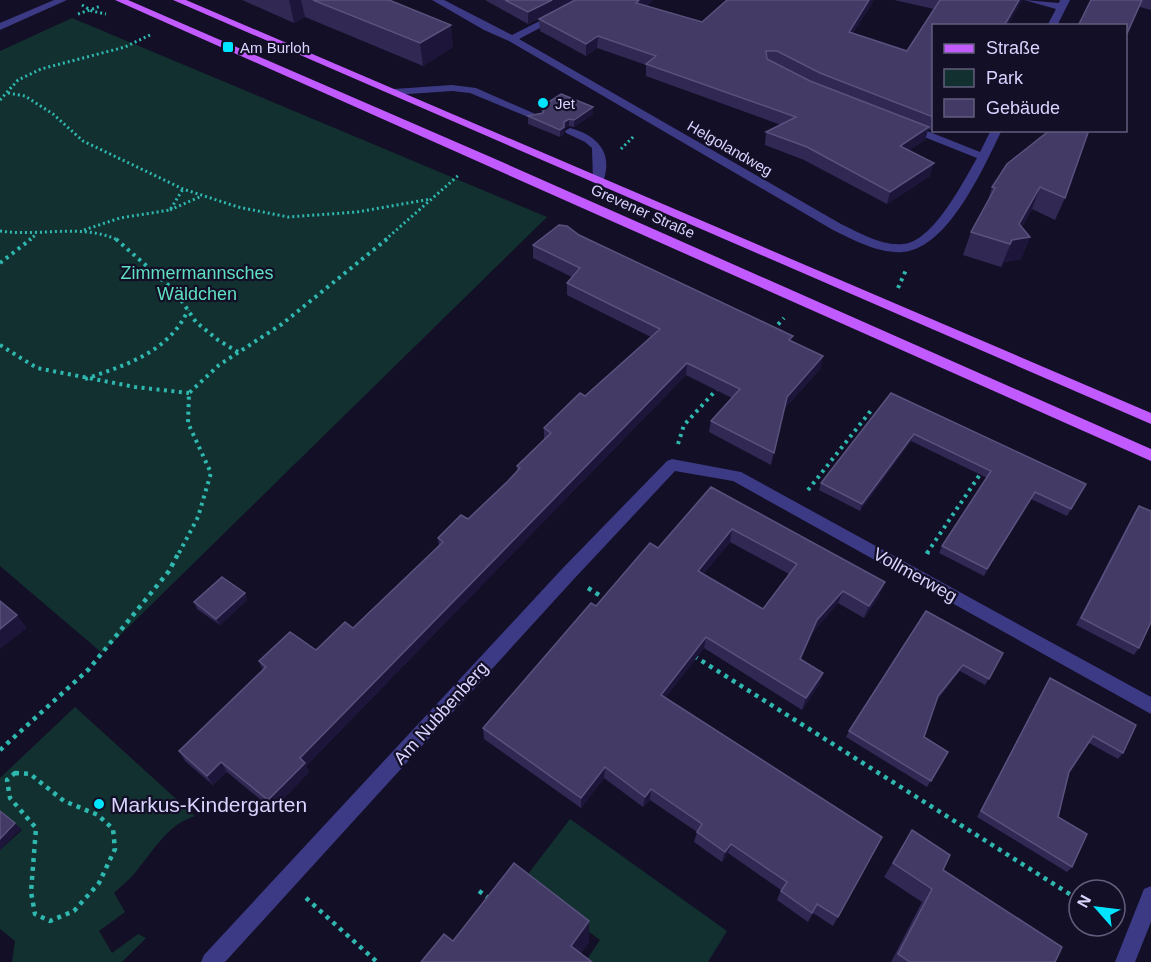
<svg xmlns="http://www.w3.org/2000/svg" width="1151" height="962" font-family="Arial,sans-serif">
<rect width="100%" height="100%" fill="#130f26"/>
<g fill="#12302f">
<path d="M72,18L547,217L102,653L0,566V51Z"/>
<path d="M75,707L195,816C166,825 153,852 134,874C128,881 120,887 114,893L125,912L99,931L112,953L138,934L146,938L122,962H12L15,941L0,929V850L22,830L0,812V778Z"/>
<path d="M570,819L727,931L708,962H593L588,958L600,940L522,882Z"/>
</g>
<g fill="none" stroke-linecap="round" stroke-linejoin="round">
<g stroke="#2fb8b0" stroke-width="3" stroke-dasharray="2 3" stroke-linecap="butt">
<path d="M82,5L92,11L106,14"/>
<path d="M78,14L101,6"/>
<path d="M8,93L25,96L53,114L83,141L183,189L238,207L288,217L357,212L431,199"/>
<path d="M0,100L18,80L41,69L125,47L150,35"/>
<path d="M621,149L635,135"/>
<path d="M170,210L202,196"/>
<path d="M84,230L120,218L170,210L183,189"/>
<path d="M0,231C40,237 81,223 118,240"/>
<path d="M29,240L37,234"/>
<path d="M385,240L460,174"/>
</g>
<g stroke="#2fb8b0" stroke-width="4" stroke-dasharray="3 4.5" stroke-linecap="butt">
<path d="M116,239L175,291L196,322L218,340L238,352"/>
<path d="M0,263L31,239"/>
<path d="M898,288L906,270"/>
<path d="M773,330L784,318"/>
<path d="M0,345L37,368L135,387L189,393"/>
<path d="M85,379C126,365 169,352 188,310"/>
<path d="M678,444L684,425L718,388"/>
<path d="M808,490L873,408"/>
<path d="M179,553L198,517L211,473L188,423L189,393L219,365L282,324L387,239"/>
<path d="M927,553L983,470"/>
</g>
<g stroke="#2fb8b0" stroke-width="4.5" stroke-dasharray="4 5" stroke-linecap="butt">
<path d="M927,554L928,552"/>
<path d="M588,588L607,600"/>
<path d="M694,656L1079,900"/>
<path d="M0,750L89,669L169,571L179,552"/>
<path d="M15,773L30,774L64,801L98,815L113,829L115,849L99,883L74,911L50,921L35,914L31,892L36,828L10,798L7,780Z"/>
<path d="M479,891L490,899"/>
<path d="M306,898L377,962"/>
</g>
<g fill="#3d3a85" fill-rule="evenodd">
<path d="M54,0H67L0,30V23Z"/>
<path d="M432,0H444L512,35L581,0H593L519,39L841,224C860,233 881,246 903,244C933,242 963,182 977,158L904,129V125H912L980,152L991,130H1002C984,166 949,248 903,252C879,254 854,240 833,230L509,41L484,30Z"/>
<path d="M1024,0L1059,3L1060,0H1070L1057,26H1047L1056,9Z"/>
<path d="M452,85L476,88L542,117L541,119H533L470,93L452,91L394,95L389,92L394,89Z"/>
<path d="M570,128C597,135 614,153 603,182H595L593,180L592,148L585,142L566,133L565,131Z"/>
<path d="M672,459L741,472L1151,697V714L733,481L675,471L573,580L225,962H201L204,955L561,570L667,461Z"/>
<path d="M1151,886V922L1135,962H1115L1144,889Z"/>
</g>
<g fill="#c25bff" fill-rule="evenodd">
<path d="M115,0H128L486,155L1151,449V461Z"/>
<path d="M173,0H186L1151,413V424Z"/>
</g>
</g>
<g fill="#312854" fill-rule="evenodd">
<path d="M242,0H389L453,47L423,66L305,17L294,23Z"/>
<path d="M485,0H653L646,6L702,22L874,0L853,33L907,51L934,9L894,0H1022L1007,26H933V130H939L937,132L928,129L925,140L909,150L930,176L887,204L804,160L765,145L766,132L781,125L646,76V65L597,48L586,56L540,31L539,19L544,16L528,24Z"/>
<path d="M1091,0H1151V10L1140,7Z"/>
<path d="M541,107H593V114L574,127L569,126L564,129V134L560,137L528,124V116L542,113Z"/>
<path d="M1007,164L1065,198L1055,220L1032,209L1022,227L1030,237L1021,259L1004,262L1001,267L963,255L971,232L987,204L992,187Z"/>
<path d="M579,235L791,341L821,368L784,409L771,465L709,432L711,421L732,398L686,375L306,766L309,772L273,810L227,772L213,785L185,761L179,751L263,671L259,661L316,650L353,628L439,546L438,538L468,519L508,481L517,470V466L544,440V428L585,396L651,337L567,295V283L572,277L533,258V245Z"/>
<path d="M891,393L1086,484L1067,516L1031,499L984,576L939,553L942,546L987,478L911,441L860,511L819,490L821,483Z"/>
<path d="M711,487L880,595L864,618L838,603L813,632L801,659L823,673L819,684L802,710L704,648L665,698L882,837L833,926L813,913L808,922L777,900L781,890L728,853L722,862L694,842L697,832L650,800L643,807L604,778L581,808L484,739L483,728L596,606L658,548ZM730,542L789,574L763,609L703,574Z"/>
<path d="M1139,506V648L1134,655L1076,625L1134,513Z"/>
<path d="M245,593L247,600L220,625L197,609L194,602Z"/>
<path d="M926,611L1003,653L985,685L960,671L937,700L924,737L948,752L927,787L846,737L849,731Z"/>
<path d="M1050,678L1123,753L1118,759L1089,743L1069,772L1058,817L1072,867L1067,872L977,817L1046,684Z"/>
<path d="M912,830L943,870L1055,962H891L922,902L884,877Z"/>
</g>
<g fill="#1d163a">
<path d="M289,0H301L305,17L294,23Z"/>
<path d="M552,0H576L528,24V12Z"/>
<path d="M639,0H653L635,15L636,3Z"/>
<path d="M869,0H874L846,44L849,32Z"/>
<path d="M1019,0H1022L1007,26H1004Z"/>
<path d="M451,25L453,47L423,66L420,43Z"/>
<path d="M598,36L597,48L586,56V44Z"/>
<path d="M593,107V114L574,127V120Z"/>
<path d="M569,119V126L564,129V134L560,137V130L564,122Z"/>
<path d="M929,127L925,140L896,158L900,146Z"/>
<path d="M934,163L930,176L887,204L890,192Z"/>
<path d="M1040,187L1032,209L1014,240L1030,237L1021,259L1004,262L1001,267L1019,224Z"/>
<path d="M823,356L821,368L784,409L771,465L787,397Z"/>
<path d="M687,363L686,375L306,766L309,772L273,810L268,800L300,758Z"/>
<path d="M914,434L911,441L860,511L862,504Z"/>
<path d="M1035,492L1031,499L984,576L987,569Z"/>
<path d="M732,529L730,542L696,583L698,571Z"/>
<path d="M885,582L880,595L864,618L869,606Z"/>
<path d="M843,591L838,603L813,632L796,670L800,659L817,620Z"/>
<path d="M245,593L247,600L220,625L216,619Z"/>
<path d="M17,615L27,628L0,649V629Z"/>
<path d="M706,637L704,648L659,706L661,695Z"/>
<path d="M963,665L960,671L934,703L938,696Z"/>
<path d="M823,673L819,684L802,710L806,698Z"/>
<path d="M221,762L227,772L213,785L207,776Z"/>
<path d="M605,767L604,778L581,808V798Z"/>
<path d="M651,789L650,800L643,807L645,797Z"/>
<path d="M15,823L21,829L0,850V839Z"/>
<path d="M731,844L728,853L722,862L725,852Z"/>
<path d="M589,921V943L575,962L571,946Z"/>
</g>
<g fill="#433a66" stroke="#5a527e" stroke-width="1.5" fill-rule="evenodd">
<path d="M313,0H389L451,25L420,43Z"/>
<path d="M505,0H552L528,12Z"/>
<path d="M575,0H639L636,3L702,22L727,0H869L849,32L907,51L940,0H1019L1004,26H933V117L820,73L777,51H766L767,59L810,81L929,127L900,146L934,163L890,192L807,147L766,132L796,117L646,64L656,56L598,36L586,44L539,19Z"/>
<path d="M1091,0H1142L1125,38V26H1078Z"/>
<path d="M561,94L593,107L574,120L569,119L564,122V127L560,130L528,116L543,113L544,109L541,107Z"/>
<path d="M1050,130H1089L1065,198L1040,187L1019,224L1030,237L1012,240L1010,244L971,232L995,188L992,187L1007,164Z"/>
<path d="M559,225L567,226L579,235L793,336L789,340L823,356L787,397L774,453L711,421L740,389L687,363L300,758L305,763L268,800L221,762L207,776L179,751L266,667L259,661L290,632L316,650L345,622L353,628L443,542L438,538L461,515L468,519L508,481L520,468L517,466L551,433L544,428L580,393L585,396L660,329L567,283L580,268L533,245Z"/>
<path d="M891,393L1086,484L1071,509L1035,492L987,569L942,546L991,471L914,434L862,504L821,483Z"/>
<path d="M711,487L885,582L869,606L843,591L817,620L800,659L823,673L806,698L706,637L661,695L882,837L838,917L817,904L812,913L781,891L787,882L731,844L725,852L697,832L702,824L651,789L645,797L605,767L581,798L483,728L591,603L596,606L650,543L658,548ZM732,529L797,564L763,609L698,571Z"/>
<path d="M1139,506L1151,511V622L1139,648L1081,618Z"/>
<path d="M222,577L245,593L216,619L194,602Z"/>
<path d="M0,601L17,615L0,629Z"/>
<path d="M926,611L1003,653L989,679L963,665L938,696L924,737L948,752L931,781L849,731Z"/>
<path d="M1050,678L1136,725L1123,753L1093,736L1069,772L1058,817L1087,834L1072,867L981,811Z"/>
<path d="M0,811L15,823L0,839Z"/>
<path d="M912,830L950,855L943,870L1062,947L1055,962H910L898,954L932,889L893,863Z"/>
<path d="M514,863L589,921L571,946L592,962H421L444,934L453,941Z"/>
</g>
<g fill="#00e5ff" stroke="#130f26" stroke-width="2">
<rect x="222" y="41" width="12" height="12" rx="3"/>
<circle cx="543" cy="103" r="6"/>
<circle cx="99" cy="804" r="6"/>
</g>
<g text-anchor="middle" dominant-baseline="central" stroke-width="4.5" stroke-linejoin="round" paint-order="stroke">
<g font-size="15" fill="#d9d4ff" stroke="#130f26" text-anchor="start">
<text x="240" y="47">Am Burloh</text>
<text x="555" y="103">Jet</text>
</g>
<g font-size="15" fill="#d9d4ff" stroke="#130f26">
<text transform="translate(730 148) rotate(30)">Helgolandweg</text>
<text transform="translate(643 211) rotate(24)">Grevener Straße</text>
</g>
<g font-size="18" fill="#5fe0c0" stroke="#130f26">
<text x="197" y="273">Zimmermannsches<tspan x="197" dy="21">Wäldchen</tspan></text>
</g>
<g font-size="18" fill="#d9d4ff" stroke="#130f26">
<text transform="translate(915 575) rotate(29)">Vollmerweg</text>
<text transform="translate(441 713) rotate(-48)">Am Nubbenberg</text>
</g>
<g font-size="21" fill="#d9d4ff" stroke="#130f26" text-anchor="start">
<text x="111" y="804">Markus-Kindergarten</text>
</g>
</g>
<rect x="932" y="24" width="195" height="108" fill="#130f26" stroke="#625e7d" stroke-width="1.5"/>
<rect x="944" y="44" width="30" height="9" fill="#c25bff" stroke="#625e7d" stroke-width="1.5"/>
<text x="986" y="54" font-size="18" fill="#d9d4ff">Straße</text>
<rect x="944" y="69" width="30" height="18" fill="#12302f" stroke="#625e7d" stroke-width="1.5"/>
<text x="986" y="84" font-size="18" fill="#d9d4ff">Park</text>
<rect x="944" y="99" width="30" height="18" fill="#433a66" stroke="#625e7d" stroke-width="1.5"/>
<text x="986" y="114" font-size="18" fill="#d9d4ff">Gebäude</text>
<g transform="translate(1097 908) rotate(298)"><circle r="28" fill="#130f26" stroke="#625e7d" stroke-width="1.5"/>
<path d="M0-4.5L10 22L0 15L-10 22Z" fill="#00e5ff"/>
<text y="-9" font-size="16" font-weight="bold" text-anchor="middle" fill="#d9d4ff">N</text>
</g>
</svg>
